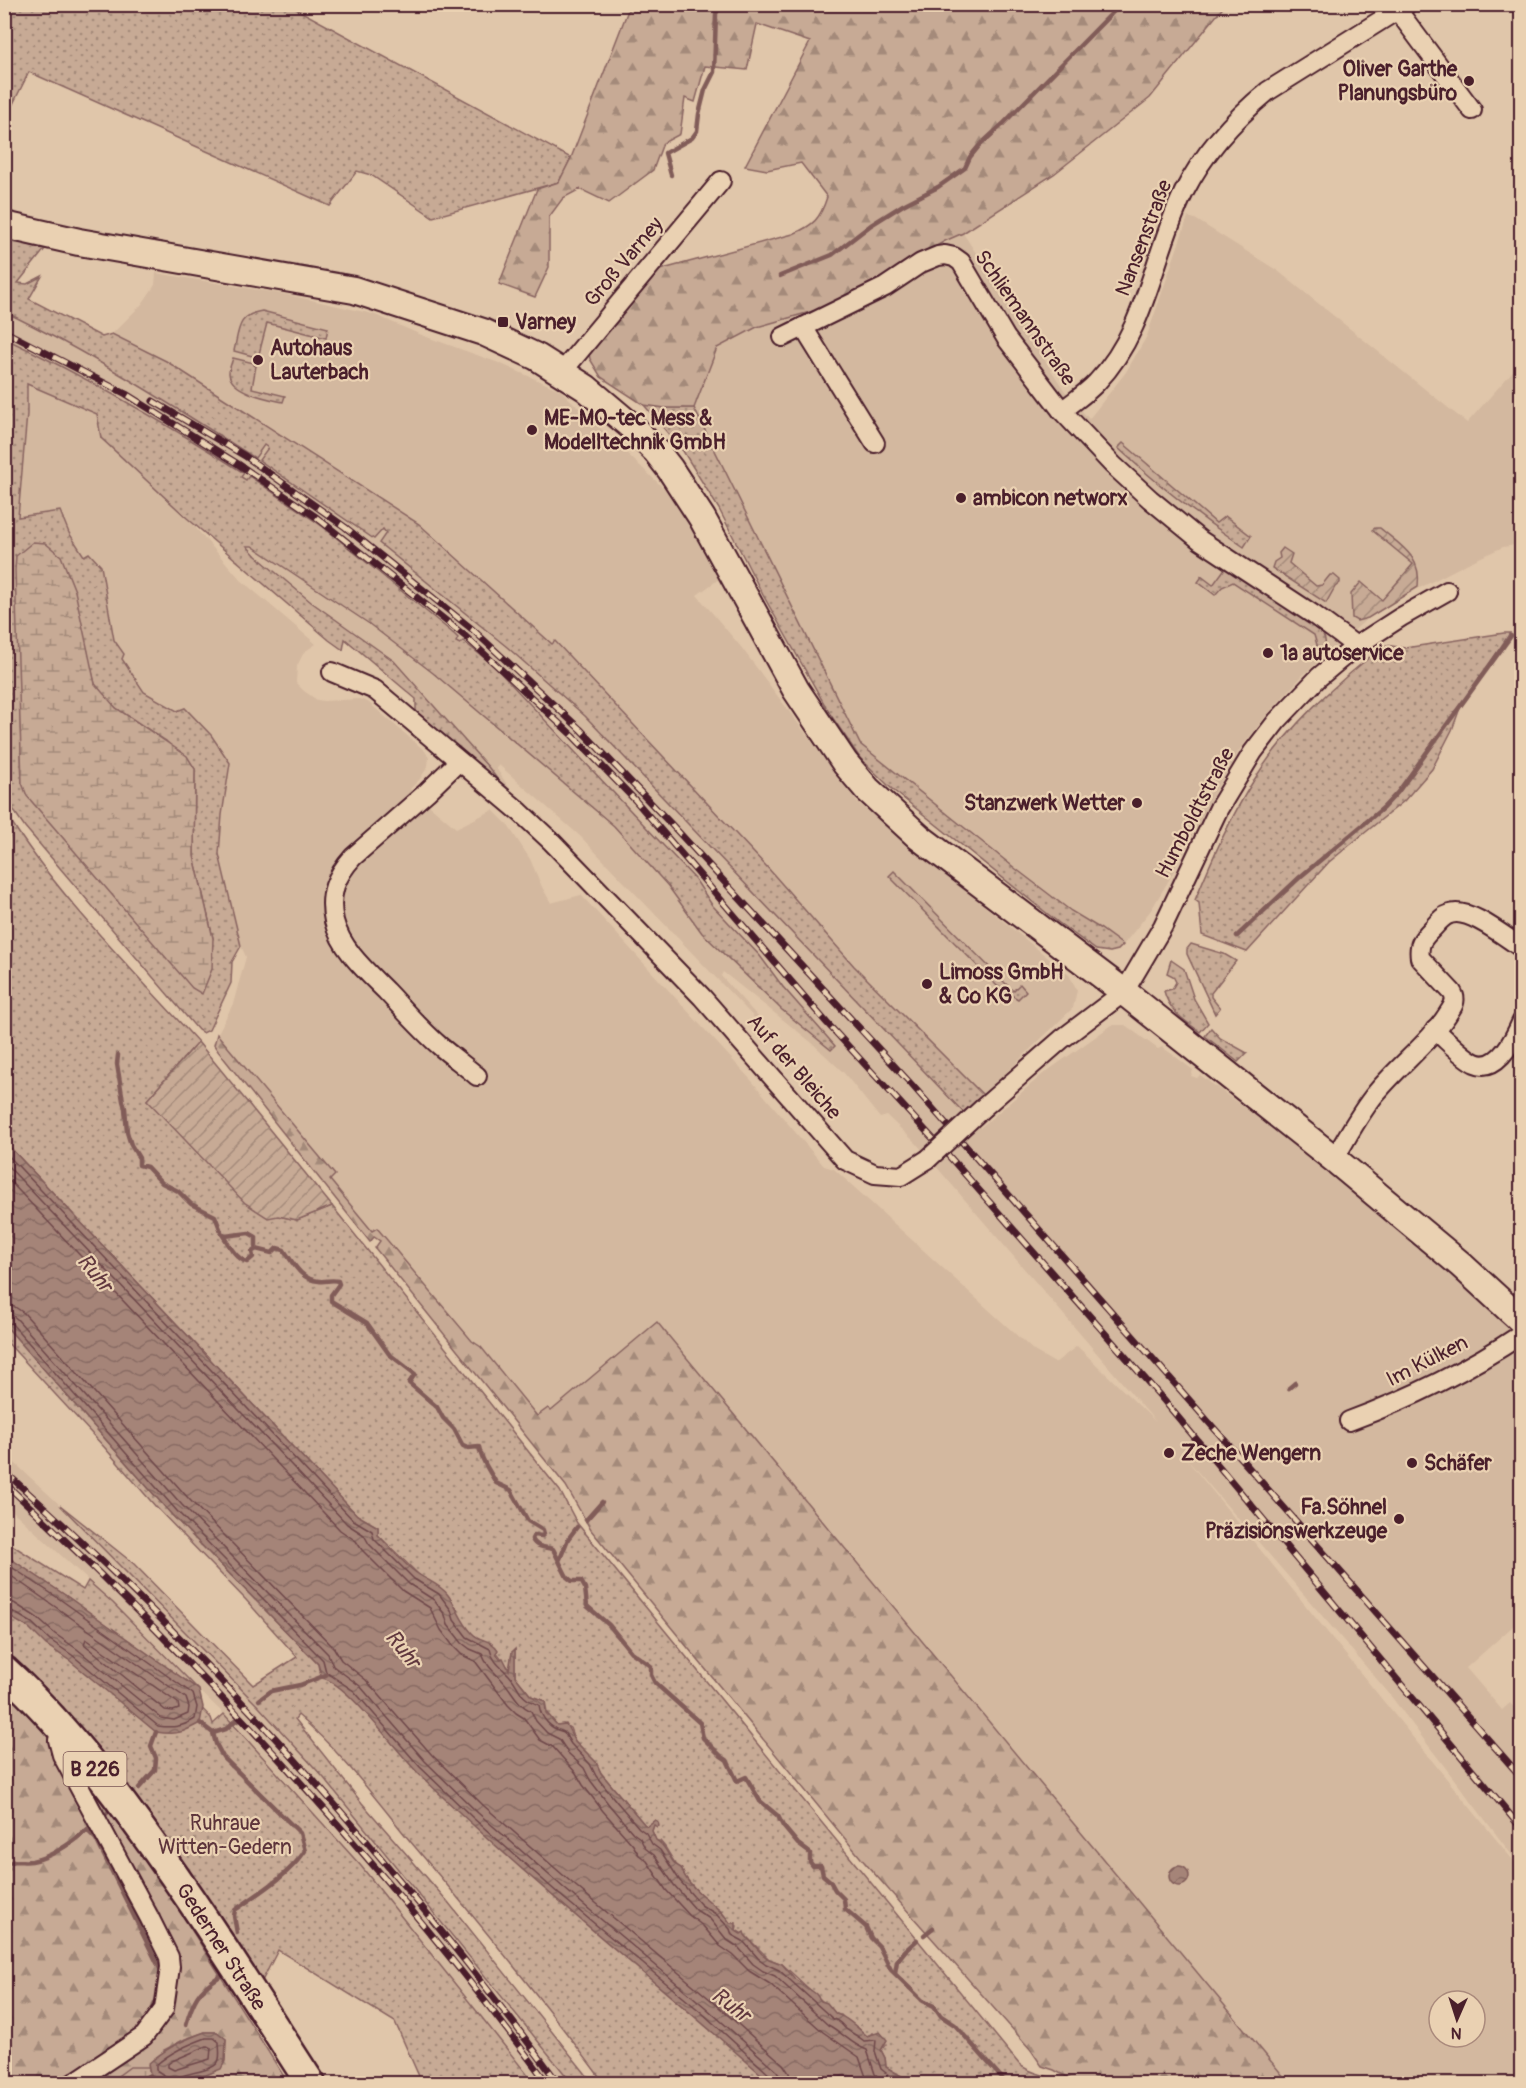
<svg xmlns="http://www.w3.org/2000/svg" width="1526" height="2088" font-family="Pangolin,sans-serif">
<defs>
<pattern id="grass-dots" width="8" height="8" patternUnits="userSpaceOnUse" patternTransform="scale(1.5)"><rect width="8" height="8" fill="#c7aa95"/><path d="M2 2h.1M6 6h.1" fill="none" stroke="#a48a7a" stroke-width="1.8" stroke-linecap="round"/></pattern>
<pattern id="forest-firs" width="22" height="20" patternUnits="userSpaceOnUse" patternTransform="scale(1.5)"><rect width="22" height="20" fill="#c7aa95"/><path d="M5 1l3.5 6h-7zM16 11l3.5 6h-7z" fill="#a48a7a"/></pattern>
<pattern id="wetland-marsh" width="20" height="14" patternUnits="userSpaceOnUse" patternTransform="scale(1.5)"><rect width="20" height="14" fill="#c7aa95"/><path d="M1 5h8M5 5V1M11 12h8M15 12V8" fill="none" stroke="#a48a7a"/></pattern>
<pattern id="garden-furrows" width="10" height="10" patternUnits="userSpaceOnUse" patternTransform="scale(1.5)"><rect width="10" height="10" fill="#c7aa95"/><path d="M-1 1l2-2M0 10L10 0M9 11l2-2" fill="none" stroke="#a48a7a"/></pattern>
<pattern id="water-waves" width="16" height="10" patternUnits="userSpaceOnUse" patternTransform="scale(1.5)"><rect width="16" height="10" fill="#a58478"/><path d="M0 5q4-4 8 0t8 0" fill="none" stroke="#886b63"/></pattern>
</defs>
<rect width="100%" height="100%" fill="#e0c6aa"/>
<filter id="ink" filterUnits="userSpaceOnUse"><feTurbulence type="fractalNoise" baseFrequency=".0167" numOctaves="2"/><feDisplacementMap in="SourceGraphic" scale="12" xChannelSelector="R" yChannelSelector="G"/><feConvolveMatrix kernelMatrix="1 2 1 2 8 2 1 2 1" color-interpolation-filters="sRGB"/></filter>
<g filter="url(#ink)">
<g fill="#d3b89f" fill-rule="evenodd">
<path d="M1188,217L1195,219L1278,271L1467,423L1521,362V544L1503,547L1466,564L1387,605L1368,618L1303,675L1265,717L1240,749L1215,791L1169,880L1151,910L1123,945L1101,929L1071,911L1016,869L860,744L694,408L717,348L757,327L817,310L963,233L1064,390L1089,419L1126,372L1147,336Z"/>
<path d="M156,273L289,295L373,314L424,336L499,363L560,390L674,498L719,579L697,595L741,647L857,802L1069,975L1077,990L1073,1008L983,1095L854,966L767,867L555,641L552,644L419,524L272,430L112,334L142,304L155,285Z"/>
<path d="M4,312L44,331L106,365L255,457L264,444L268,448L259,461L374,539L382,529L386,533L379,543L507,647L585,716L980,1128L1043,1074L1112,1025H1125L1158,1049L1162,1047L1176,1057L1193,1070L1191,1076L1197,1078L1200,1075L1330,1171L1450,1269L1521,1343V1619L1466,1668L1502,1710L1510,1703L1521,1715L1513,1722L1521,1732V1867L1387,1691L1179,1450L1521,1870V2083H1289L658,1323L551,1411L537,1416L481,1347L472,1341L378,1228L373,1232L330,1180L335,1175L217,1035L233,1004L246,957L241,946L219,854L222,815L177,711L144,692L122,659L124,654L114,640L101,566L84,556L69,533L60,511L18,518L27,414V384L97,414L101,438L187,518L241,580L316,644L304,652L297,666L296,683L304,691L317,700L324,701L359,699L368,702L425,751L429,758L428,766L420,779L410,789L456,828L493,810L507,824L530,859L542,887L551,903L581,895L751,1080L824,1166L834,1169L1034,1351L1055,1363L1077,1346L1156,1422L916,1143L887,1116L880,1118L844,1073L811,1042L723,972L721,976L769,1029L767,1031L580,836L499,765L496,768L516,798L503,787L489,768L394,661L311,602L256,556L246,546H252L368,623L433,673L614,826L668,886L702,933L782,1010L783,987L760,956L712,905L695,879L493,665L463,642L460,645L456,641L458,638L454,634L322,526L249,477L246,481L241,477L244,474L42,356L5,338ZM1439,2001H1475V2037H1439Z"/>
<path d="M4,1453L60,1505L259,1707L324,1778L572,2083H534L361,1866L286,1781L224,1714L199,1690L113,1603L5,1504Z"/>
</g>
<g fill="url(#grass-dots)" stroke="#886460" stroke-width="1.5" fill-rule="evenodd">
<path d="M5,5H289L571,158L559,182L433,217L371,175L357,171L330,206L29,72L5,120Z"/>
<path d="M5,239L45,249L18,283L27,284L42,276L29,299L102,337L112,334L166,361L419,524L552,644L555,641L767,867L854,966L983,1095L963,1112L585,716L507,647L379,543L386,533L383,529L374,539L259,460L268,448L264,445L255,458C173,406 92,354 5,312Z"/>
<path d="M262,311L328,328L326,338L267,323L259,354H257L256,357L234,351C239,330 237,315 262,311Z"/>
<path d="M4,338C87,377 167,424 244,473L241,477L246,480L249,476L322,526L454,634L458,638L456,642L460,644L463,641L493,665L695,879L712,905L760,956L783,987L835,1046L831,1050L782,1010L702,933L668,886L614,826L433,673L368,623L252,546H247L256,556L311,602L394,661L489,768L503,787L416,712V699L345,639L343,650L329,640L187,518L101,438L97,414L27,384V414L18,517L60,511L69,533L84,556L89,553L101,566L114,640L124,654L122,659L144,692L177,711L185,708L211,735L230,763L222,815L219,854L241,946L232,962L231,983L209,1030L203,1033L198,1030L25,827L14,811L5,786ZM16,556L90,664L95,684L106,698L116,708L166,741L195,769L194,856L213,938L22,783Z"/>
<path d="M233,358L254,363V365L256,366L252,388L285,396L283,402C269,399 230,392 229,373C229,368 232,362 233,358Z"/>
<path d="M644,405L665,408H694L860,744L1016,869L1071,911L1101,929L1123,945L1118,950L1110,952L1096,950L1059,923L893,790L860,758L830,714L763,595L719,509L683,451Z"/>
<path d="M1123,443L1216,523L1225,516L1251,536L1244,547C1199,517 1158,485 1118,448Z"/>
<path d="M1226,567L1320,629C1326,638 1328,646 1320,655L1315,652L1317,645L1314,635L1233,582L1222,587L1215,595L1198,582L1201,578V576L1213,585Z"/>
<path d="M1504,633H1510L1460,708L1452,730L1432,769L1404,801L1329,862L1247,952L1202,935L1199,903L1195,900C1212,859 1230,818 1254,780C1287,727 1336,683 1385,645L1405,648Z"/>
<path d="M4,810C56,895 132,969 198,1042L147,1100L278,1216L297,1220L332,1206L560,1491L577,1523L1019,2064C1031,2075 1049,2074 1063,2083H913L886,2067L885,2058L881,2050L886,2044L873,2033L867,2036L858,2028L850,2025L841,2015H837L782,1964L769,1959L746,1936L736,1930L737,1926L730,1923L721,1911L706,1901L685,1877L681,1868L676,1865L665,1847L660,1841H656L652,1831L653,1826L658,1822L647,1827L644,1824L601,1773L596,1763L575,1741L570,1728L563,1724L557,1725L547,1713L545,1701L531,1696L515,1676V1650L512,1652L510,1670L496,1651L471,1633L459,1617L457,1609L448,1596L418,1574L378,1535V1527L357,1515L5,1142Z"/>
<path d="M894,871L1013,991L1020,984L1026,991L1018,999L999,988L889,876Z"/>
<path d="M1191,944L1224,954L1236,961L1211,993V997L1220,1008L1215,1014L1187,954V949Z"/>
<path d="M1171,960L1184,969L1194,999L1208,1023L1200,1032C1184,1020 1169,1011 1164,991L1172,989L1176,982L1173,976L1167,973Z"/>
<path d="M1211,1028L1220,1038L1247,1053L1238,1062L1205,1036Z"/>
<path d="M5,1325L172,1515L318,1664L319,1670L330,1674L791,2083H604C543,2000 477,1920 410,1841C375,1798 340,1751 298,1715L295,1719L362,1803L448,1902L593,2083H572L324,1778L259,1707L60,1505L134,1564L253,1685L297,1657L246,1600L156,1507L105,1448L5,1340Z"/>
<path d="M4,1540L83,1590L88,1581L113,1603L199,1690L65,1595L5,1555Z"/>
<path d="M4,1561L170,1675L211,1718L213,1724L224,1714L361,1866L534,2083H422L395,2022L278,1950L262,1981L220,1918L5,1661Z"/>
</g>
<g fill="url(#forest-firs)" stroke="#886460" stroke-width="1.5" fill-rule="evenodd">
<path d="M630,5H1225L1150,98L1054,174L963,233L945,241L863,289L817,310L757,327L717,348L694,408H665L644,405L601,377L590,359L588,349L652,272L793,234C814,225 820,219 827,197L801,163L767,170L745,166L810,42L757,24L747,70L705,66L695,102L685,98L680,134L663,143L653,170L609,203L580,189L563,198L549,217V267L535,297L499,284L537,189L559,182L571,158Z"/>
<path d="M217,1034L335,1175L330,1180L372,1231L377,1228L472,1341L481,1347L537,1416L548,1408L551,1411L657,1322L1289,2083H1078L1054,2070L1042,2066L1031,2050L865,1863L591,1530L566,1486L375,1248L380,1241L374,1237L370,1242L218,1051L214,1045Z"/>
<path d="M4,1685L104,1791L288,2083H5ZM205,2032H217L226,2039C224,2063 230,2065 206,2075L164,2050L185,2039Z"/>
</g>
<g fill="url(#wetland-marsh)" stroke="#886460" stroke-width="1.5">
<path d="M33,542L45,543L61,556L75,591L95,684L116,708L187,756L195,769L194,856L213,938L212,969L202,994L192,988L27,796L22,783L15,570L16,556Z"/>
<path d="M130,2067H149L150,2075L133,2083L107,2084Z"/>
</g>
<g fill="url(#garden-furrows)" stroke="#886460" stroke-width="1.5">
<path d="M1375,528H1380C1401,546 1422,556 1418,587L1368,618L1357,621L1352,618L1351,594L1361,582L1382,600L1413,564L1372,530Z"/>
<path d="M1283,548L1292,554L1289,563L1316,586L1322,585L1330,575H1334L1340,580V583L1335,587L1326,603L1272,568L1274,562L1280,558L1279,553Z"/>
<path d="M198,1042L332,1206L297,1220L278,1216L268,1218L245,1203L147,1100Z"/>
</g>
<g fill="url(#water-waves)" stroke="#815c59" stroke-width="1.5">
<path d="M5,1142L357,1515L378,1527V1535C391,1548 403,1564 418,1574C428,1581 440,1584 448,1595C457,1607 461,1622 472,1633C480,1642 490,1638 498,1650L496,1653L500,1659L503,1658L509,1670L512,1652L515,1649V1676L531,1696L545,1701L546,1713L557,1725L566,1724L575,1741L596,1762L601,1773L644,1824L647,1826L655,1820L658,1822L659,1826L657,1827L654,1825L652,1831L656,1840C668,1846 669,1863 681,1868C690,1893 717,1902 730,1923H736V1931L741,1934L744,1932L745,1935L762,1954L769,1959L782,1964L795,1979L816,1994L821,2001L827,2003L836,2014C846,2016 859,2029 867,2036L880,2032L887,2040L881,2050L885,2058L886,2067L913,2083H771C655,1980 532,1884 421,1776C398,1754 348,1683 322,1678L318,1664L172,1515L5,1325Z"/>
<path d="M5,1555L65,1595L199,1690L203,1707L200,1723C182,1733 177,1735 156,1732L69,1660L46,1645L29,1628L5,1614Z"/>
<circle cx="1179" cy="1876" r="10"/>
<path d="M205,2032H217L226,2039L225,2061L221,2069L206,2075L169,2083L150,2075L148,2064C166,2048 183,2040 205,2032Z"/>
</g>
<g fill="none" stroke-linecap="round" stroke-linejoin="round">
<g stroke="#6e474a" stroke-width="1.5">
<path d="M4,1151L352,1519L372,1531L374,1539L414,1579L439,1594L451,1610L454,1620L467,1637L490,1649C492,1661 501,1667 509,1675C522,1689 517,1697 539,1705C541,1719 551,1729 564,1732L571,1744L590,1764L596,1776L616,1801L639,1828L646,1833L652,1844L660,1850L680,1881L701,1905L716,1914L730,1929L732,1935L743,1941L758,1958L766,1964L779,1970L833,2019C840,2021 841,2024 846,2029C851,2033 858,2036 864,2041L876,2040L875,2051L881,2069L900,2084"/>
<path d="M4,1162L347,1524L364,1535L369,1544L409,1584L434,1600L445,1615L448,1625L462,1643L470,1649L482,1654C486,1665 494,1672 502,1680C513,1691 516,1704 531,1711L536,1721L547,1733L559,1739L569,1754L584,1768L590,1780L610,1806L633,1833L640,1838L645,1848L654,1855L674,1885L696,1910L710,1919L727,1940L738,1947L753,1964L763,1971L775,1976L828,2025C842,2032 852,2045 867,2050L875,2074L886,2084"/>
<path d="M4,1175L340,1530L356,1541L362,1550L403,1591L430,1608L441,1630L454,1647L462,1655L475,1661L508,1705L516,1713L524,1718L540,1740L553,1747L576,1773L583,1785L603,1811L633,1845L639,1855L647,1861L666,1890L690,1916L703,1926L720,1946L733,1955L749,1971L770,1984L823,2032L859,2057L866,2077L871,2084"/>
<path d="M4,1305L15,1307L24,1313L189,1499L334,1648L341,1660L366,1680L432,1755L484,1806L571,1882L711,2000L783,2064L789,2073L791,2084"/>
<path d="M4,1314L12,1315L17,1319L182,1505L328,1654L333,1666L360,1686L425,1761L478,1813L565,1889L705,2007L777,2071L780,2076L782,2084"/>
<path d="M4,1321L12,1324L177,1511L323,1660L326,1672L354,1691L420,1767L473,1818L560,1895L701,2012L772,2077L774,2084"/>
<path d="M4,1562L61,1600L193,1694L197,1707L195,1719C182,1727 173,1728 158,1726L72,1655L50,1640L32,1623L10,1610L4,1609"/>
<path d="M4,1571L186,1698L189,1707L188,1714L174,1720L161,1718L77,1649L55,1634L36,1617L14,1603L4,1601"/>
<path d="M86,1639L178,1703L179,1709L173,1711L165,1710L84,1644Z"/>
<path d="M206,2038H214L219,2042C219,2048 221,2057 218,2062C211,2073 184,2071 173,2081L156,2070V2065C171,2052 187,2045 206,2038Z"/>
<path d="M207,2046L211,2048L210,2059L174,2070L168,2067V2064L172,2061Z"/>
</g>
<g stroke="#815c59" stroke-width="4.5">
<path d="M671,175L665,153L692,138L697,131L699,114L705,90L714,72L716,14L720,4"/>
<path d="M780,276L832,255L871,225L903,205L938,187L965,168L970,157L979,146L1003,124L1116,9"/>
<path d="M1237,936L1300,877L1383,808L1398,792L1511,636"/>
<path d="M118,1055L117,1064L123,1101L125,1108L127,1132L131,1145L139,1158V1165L147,1167L162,1183L178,1191L191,1204L215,1216L222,1234L225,1236L249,1233L256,1237V1249L272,1253L277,1248L284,1250C293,1263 301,1280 319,1281C326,1282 331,1279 338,1281L339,1284L331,1295V1301L367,1323L389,1354L415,1374L409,1383L437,1407L443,1418L454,1429L463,1446L468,1448L479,1447C482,1463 489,1469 496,1483L511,1490L528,1521L543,1530L544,1534L542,1536L534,1535L532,1539C536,1548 545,1547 553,1549L567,1577L572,1581H581L585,1588L587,1606L609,1625L631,1652L651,1666V1675L655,1683L700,1723L703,1738L721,1756L727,1760L737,1781L746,1777L760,1801L778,1816L783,1826L798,1844L810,1853V1862L813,1866H821L823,1875L830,1881L835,1890L844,1899L845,1909L866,1927L871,1938L879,1946L891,1970L923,2001L934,2006L941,2016L955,2025L1007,2084"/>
<path d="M222,1234C229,1245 235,1258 247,1262L253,1257L252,1252L256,1249"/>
<path d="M1289,1388L1295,1383"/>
<path d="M586,1520L602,1502"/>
<path d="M560,1559L568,1539L577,1527"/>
<path d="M259,1700L271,1691L300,1685L326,1675"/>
<path d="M200,1723L213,1733L226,1729L236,1720L238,1721"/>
<path d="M213,1733L216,1744L223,1757L300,1833L305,1851C288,1876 259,1893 235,1910L234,1916L237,1933"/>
<path d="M139,1788L155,1770L156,1758L151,1746L156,1732"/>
<path d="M103,1817L108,1812"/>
<path d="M87,1830L96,1839L162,1973"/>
<path d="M4,1865C19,1858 20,1863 32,1861C53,1857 73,1842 89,1828"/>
<path d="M924,1935L933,1928"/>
<path d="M895,1973L897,1961L905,1951L917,1940"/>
<path d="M149,2015L158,1999"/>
<path d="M186,2025C193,2000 198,1990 220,1976"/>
<path d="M133,2084L150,2075"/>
</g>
<g stroke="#4a1f2b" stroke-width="22">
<g id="street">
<path d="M1398,11L1472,110"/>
<path d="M803,327L875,443"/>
<path d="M783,337L885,287L921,263L938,256L945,255L954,257L961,262L1006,338L1062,411L1113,465L1150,499L1200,540L1314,615L1356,646"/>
<path d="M562,372L721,181"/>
<path d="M1062,411C1074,401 1087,393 1097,382C1147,330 1153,254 1184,192C1204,152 1233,120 1268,91L1407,4"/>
<path d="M332,672L375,690L520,812L552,842L702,997L845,1160L875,1174L901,1176L928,1159"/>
<path d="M458,762L427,792L353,857C336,876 328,894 334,921C341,949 366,971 386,991C404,1010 421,1030 441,1047C453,1057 465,1066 477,1076"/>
<path d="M1435,1030C1446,1039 1463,1058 1475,1063C1498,1073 1515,1037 1522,1021"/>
<path d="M984,1107L1062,1039L1124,992L1163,926L1219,808L1253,752L1277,721L1319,677L1356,646L1401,617L1447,591"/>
<path d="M1334,1159C1348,1136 1360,1112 1377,1092C1400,1064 1432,1041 1451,1009C1455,1003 1456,998 1452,992L1420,958C1418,944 1422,939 1432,929C1437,924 1442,916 1450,914C1469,907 1505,937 1522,948"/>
<path d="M1349,1421C1409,1399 1468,1370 1522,1334"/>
<path d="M62,1728L58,1740L62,1755L149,1917L169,1957L170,1967L164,2009L144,2036L72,2084"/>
</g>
</g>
<g stroke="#4a1f2b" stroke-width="30">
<path id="secondary" d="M4,225L79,242L354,290L483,332L537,357L586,388L631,426L656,451L670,469L702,518L796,690L845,763L867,789L919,837L1124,992L1334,1159L1460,1264L1522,1321"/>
</g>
<g stroke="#4a1f2b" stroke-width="33">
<path id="primary" d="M4,1670C56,1717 100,1772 141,1829C201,1911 255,1998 311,2084"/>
</g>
<use href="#street" stroke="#ead1b2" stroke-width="18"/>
<use href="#secondary" stroke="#ead1b2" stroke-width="26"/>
<use href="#primary" stroke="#ead1b2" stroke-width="28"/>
<g stroke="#4a1f2b" stroke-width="7">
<g id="rail">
<path d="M4,331L126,394L238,464L316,517L465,636L573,736L635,800L827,1023L948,1155L1161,1397L1522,1829"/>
<path d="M153,401L245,456L345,527L472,629L580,729L671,824L912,1085L1522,1778"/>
<path d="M4,1471C210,1654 396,1862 559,2084"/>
<path d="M11,1489C207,1672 388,1868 548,2084"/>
</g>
</g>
<use href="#rail" stroke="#ead1b2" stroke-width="4.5" stroke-dasharray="14" stroke-linecap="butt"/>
<g stroke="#4a1f2b" stroke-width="22" stroke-linecap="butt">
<path id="street-bridge" d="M928,1159L984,1107"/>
</g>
<use href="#street-bridge" stroke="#ead1b2" stroke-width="18"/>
</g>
</g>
<g fill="#4a1f2b" stroke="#ead1b2" stroke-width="2">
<circle cx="1469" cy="81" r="6"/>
<rect x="497" y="316" width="12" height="12" rx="3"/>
<circle cx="258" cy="360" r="6"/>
<circle cx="532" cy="430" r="6"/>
<circle cx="961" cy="498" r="6"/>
<circle cx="1268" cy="653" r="6"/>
<circle cx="1137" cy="803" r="6"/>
<circle cx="927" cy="984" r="6"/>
<circle cx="1169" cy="1453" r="6"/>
<circle cx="1412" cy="1463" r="6"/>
<circle cx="1399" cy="1519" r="6"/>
</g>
<g text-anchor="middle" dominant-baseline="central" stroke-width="4.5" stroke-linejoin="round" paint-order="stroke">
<rect fill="#ead1b2" stroke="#7a5454" stroke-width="1.5" x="63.5" y="1752" width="63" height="34" rx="4.5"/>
<g font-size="20" font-weight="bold" fill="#4a1f2b">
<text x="95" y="1769">B 226</text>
</g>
<g font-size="21" font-weight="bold" fill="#4a1f2b" stroke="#ead1b2" text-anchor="start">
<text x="1457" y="69" text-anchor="end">Oliver Garthe<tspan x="1457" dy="24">Planungsbüro</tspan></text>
<text x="515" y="322">Varney</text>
<text x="270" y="348">Autohaus<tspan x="270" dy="24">Lauterbach</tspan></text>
<text x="544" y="418">ME-MO-tec Mess &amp;<tspan x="544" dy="24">Modelltechnik GmbH</tspan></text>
<text x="973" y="498">ambicon networx</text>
<text x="1280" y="653">1a autoservice</text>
<text x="1125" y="803" text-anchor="end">Stanzwerk Wetter</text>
<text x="939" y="972">Limoss GmbH<tspan x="939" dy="24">&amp; Co KG</tspan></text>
<text x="1181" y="1453">Zeche Wengern</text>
<text x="1424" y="1463">Schäfer</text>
<text x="1387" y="1507" text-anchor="end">Fa.Söhnel<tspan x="1387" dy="24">Präzisionswerkzeuge</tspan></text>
</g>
<g font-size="21" fill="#4a1f2b" stroke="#ead1b2">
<text transform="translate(1144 238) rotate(-69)">Nansenstraße</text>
<text transform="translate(624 262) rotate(-50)">Groß Varney</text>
<text transform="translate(1025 318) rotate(55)">Schliemannstraße</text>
<text transform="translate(1195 813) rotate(-62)">Humboldtstraße</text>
<text transform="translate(794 1067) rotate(49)">Auf der Bleiche</text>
<text transform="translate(1427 1361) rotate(-27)">Im Külken</text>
<text transform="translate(221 1947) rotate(57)">Gederner Straße</text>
</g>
<g font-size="21" fill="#5d343b" stroke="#ead1b2">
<text x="225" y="1823">Ruhraue<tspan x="225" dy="24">Witten-Gedern</tspan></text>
</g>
<g font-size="22" font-style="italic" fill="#61383e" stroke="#ead1b2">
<text transform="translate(95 1273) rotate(51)">Ruhr</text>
<text transform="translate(403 1649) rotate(51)">Ruhr</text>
<text transform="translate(731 2005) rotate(37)">Ruhr</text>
</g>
</g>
<rect width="1526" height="2088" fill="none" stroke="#ead1b2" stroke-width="24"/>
<rect x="12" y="12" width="1502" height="2064" fill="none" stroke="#4a1f2b" stroke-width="2" filter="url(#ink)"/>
<g transform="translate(1457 2019) rotate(183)"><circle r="28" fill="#ead1b2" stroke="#aa8a7c" stroke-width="1.5"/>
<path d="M0-4.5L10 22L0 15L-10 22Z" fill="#4a1f2b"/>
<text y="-9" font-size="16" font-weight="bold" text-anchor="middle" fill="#4a1f2b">N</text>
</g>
</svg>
